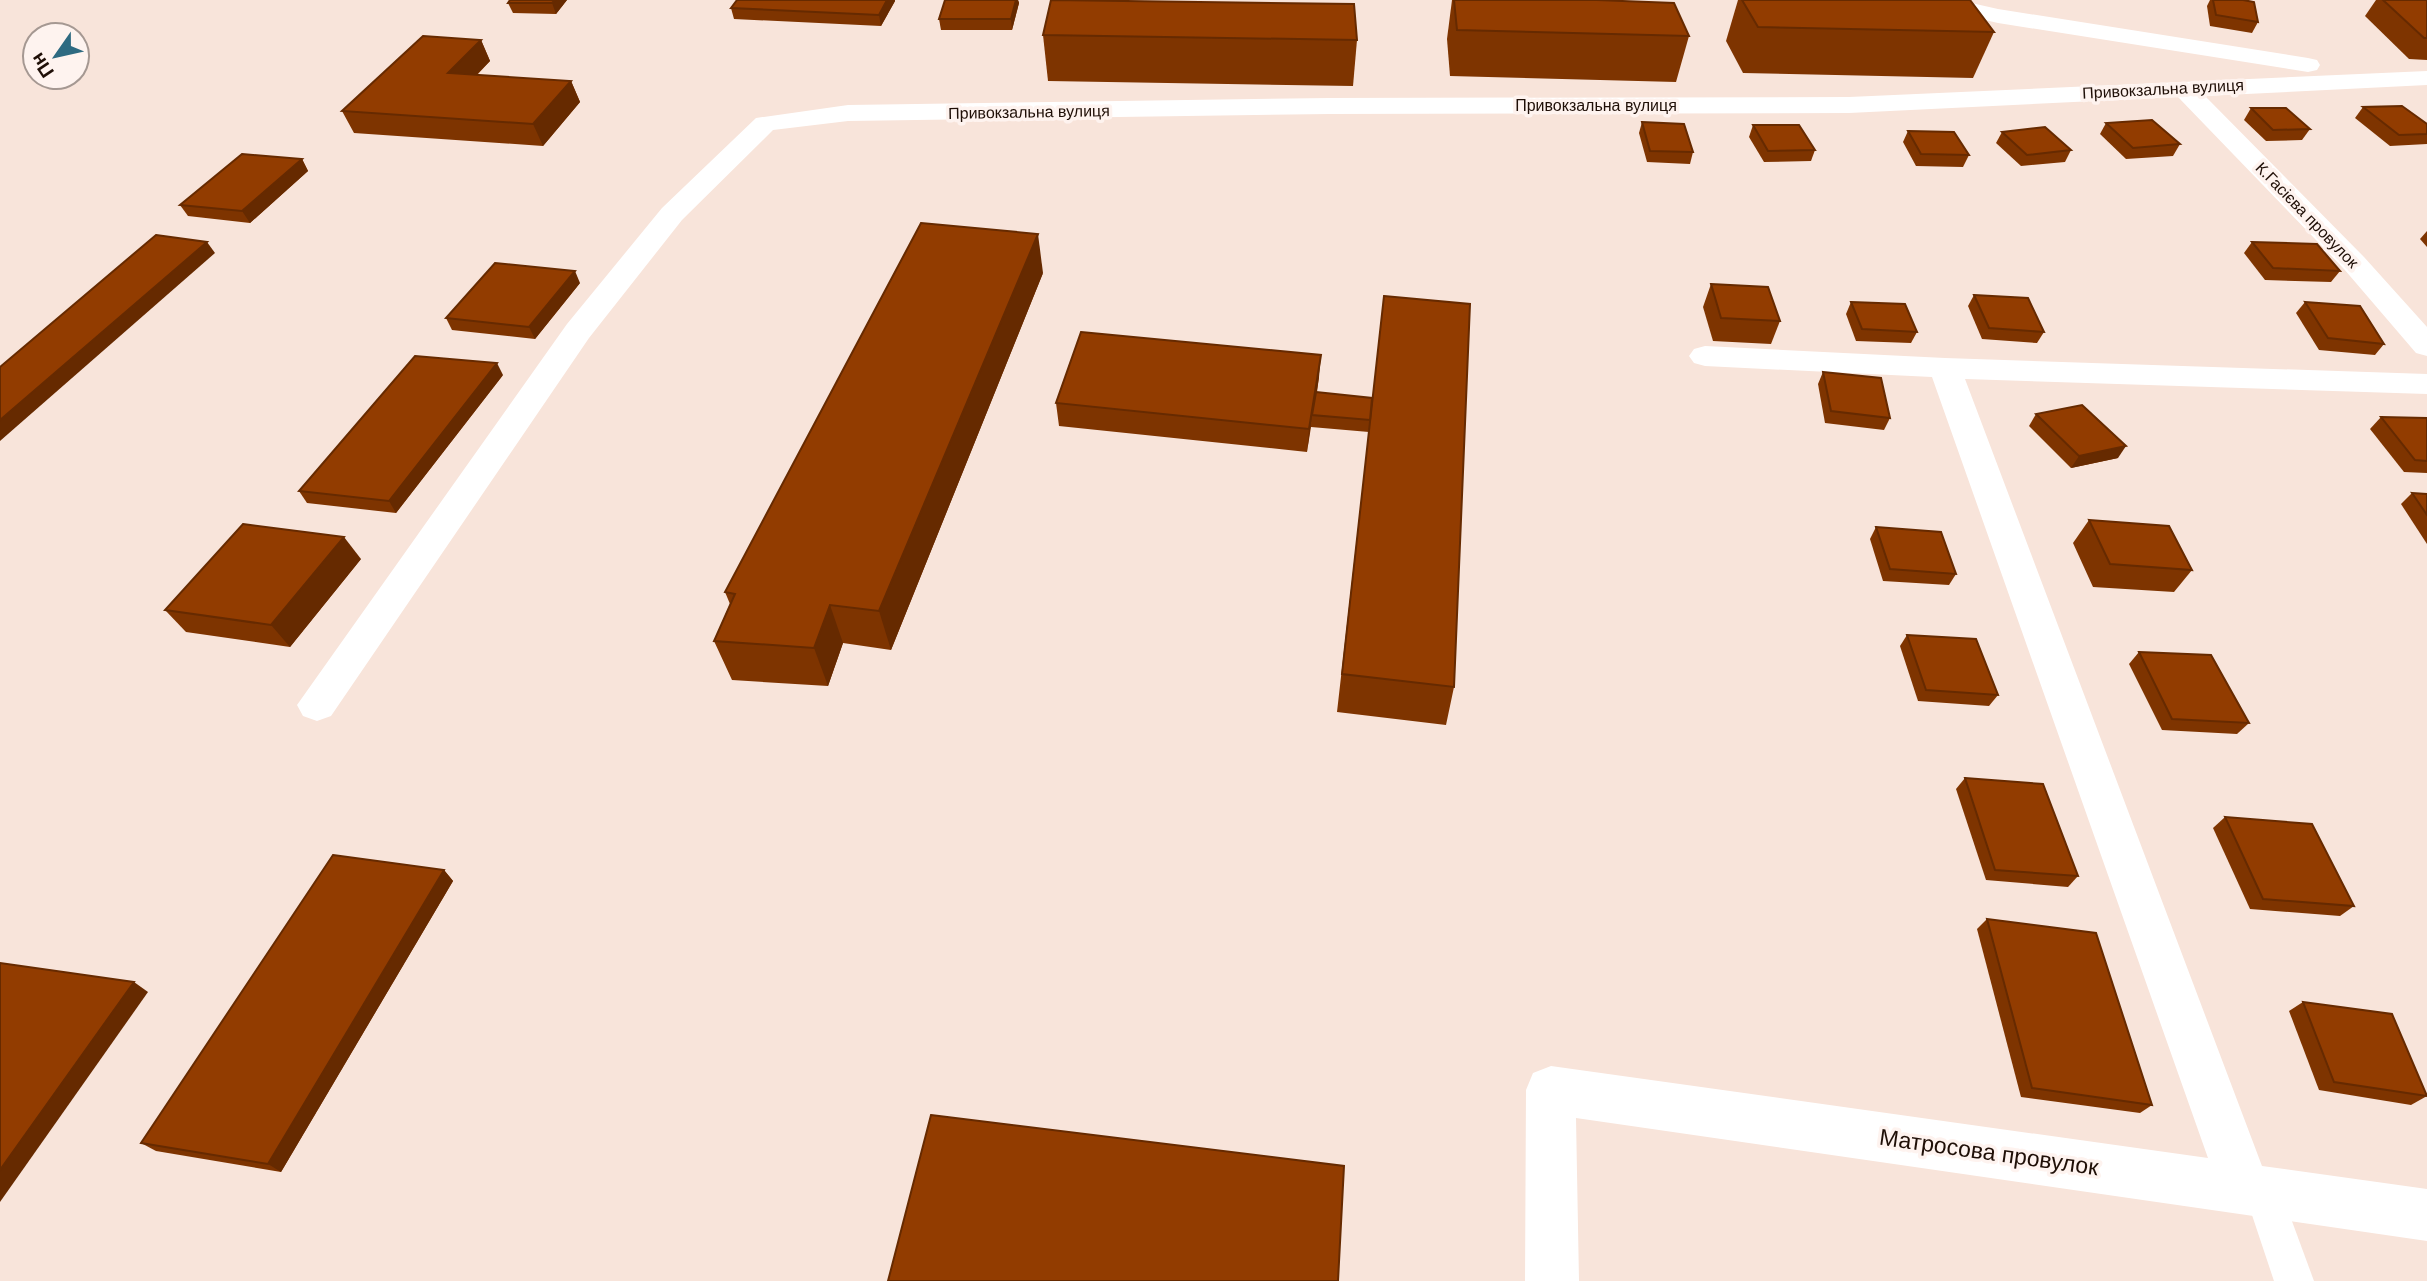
<svg xmlns="http://www.w3.org/2000/svg" width="2427" height="1281" font-family="Arial,sans-serif">
<rect width="100%" height="100%" fill="#f8e4da"/>
<g fill="none" stroke-linecap="round" stroke-linejoin="round">
<path fill="#fff" fill-rule="evenodd" d="M2263,1172L2276,1178L2314,1281H2274L2244,1191L2250,1178Z"/>
<g fill="#fff" fill-rule="evenodd">
<path d="M1917,0H1958L1998,9L2308,58L2317,60L2320,65L2317,70L2308,72L1998,23L1920,5Z"/>
<path d="M2427,71V85L2205,96L2364,257L2427,327V356L2416,353L2344,269L2178,97L1849,113L1329,114L848,121L773,130L682,220L589,338L331,716L317,721L303,716L297,705L567,324L662,208L756,118L848,105L1329,98L1849,97Z"/>
<path d="M1705,346L1945,358L2427,374V394L1965,379L2262,1166L2427,1189V1241L1576,1118L1579,1281H1525L1526,1090L1533,1073L1551,1066L2208,1158L1932,377L1705,366L1694,363L1689,356L1694,349Z"/>
</g>
</g>
<g fill="#7e3400">
<path d="M510,0H567L556,14L513,13L508,3Z"/>
<path d="M737,0H895V1L881,26L734,19L731,8Z"/>
<path d="M945,0H1018L1019,3L1012,30H941L939,19Z"/>
<path d="M1452,0H1597L1689,36L1676,82L1450,76L1447,39Z"/>
<path d="M1738,0H1970L1994,32L1973,78L1743,73L1726,41Z"/>
<path d="M2210,0H2243L2258,22L2252,33L2210,26L2207,6Z"/>
<path d="M2376,0H2427V60L2409,59L2365,16Z"/>
<path d="M1043,35L1357,40L1353,86L1048,81Z"/>
<path d="M481,40L490,61L477,75L571,81L580,102L543,146L354,133L342,111Z"/>
<path d="M2363,107L2427,124V144L2390,146L2355,118Z"/>
<path d="M2251,108L2310,129L2302,140L2266,141L2244,120Z"/>
<path d="M1642,122L1693,152L1690,164L1647,162L1639,133Z"/>
<path d="M2106,123L2180,144L2173,156L2126,159L2100,134Z"/>
<path d="M1753,125L1815,150L1811,161L1764,162L1749,137Z"/>
<path d="M1908,131L1969,155L1963,167L1916,166L1903,142Z"/>
<path d="M2002,132L2071,150L2065,162L2021,166L1996,143Z"/>
<path d="M302,159L308,171L250,223L188,216L180,205Z"/>
<path d="M2427,231V247L2420,239Z"/>
<path d="M2252,242L2340,271L2331,282L2265,280L2244,253Z"/>
<path d="M1043,273L891,650L843,643L828,686L732,680L714,641L730,604L725,592Z"/>
<path d="M580,283L535,339L452,330L446,318Z"/>
<path d="M1711,284L1780,321L1771,344L1713,341L1703,307Z"/>
<path d="M1974,295L2044,332L2037,343L1982,339L1968,306Z"/>
<path d="M1851,302L1917,332L1911,343L1856,341L1846,314Z"/>
<path d="M2305,302L2384,344L2375,355L2319,350L2296,313Z"/>
<path d="M1823,372L1890,418L1884,430L1825,423L1818,384Z"/>
<path d="M503,375L396,513L307,503L299,491Z"/>
<path d="M1319,377L1317,392L1372,398L1454,687L1446,725L1337,712L1370,422L1369,432L1311,427L1307,452L1059,426L1056,403Z"/>
<path d="M2036,414L2118,458L2071,468L2029,426Z"/>
<path d="M2381,417L2427,418V473L2404,472L2370,429Z"/>
<path d="M2412,493L2427,494V544L2401,504Z"/>
<path d="M2089,520L2192,570L2174,592L2093,587L2073,543Z"/>
<path d="M1876,527L1956,574L1949,585L1883,581L1870,539Z"/>
<path d="M361,559L290,647L186,632L165,610Z"/>
<path d="M1907,635L1998,695L1989,706L1918,701L1900,646Z"/>
<path d="M2139,652L2249,723L2237,734L2162,730L2129,664Z"/>
<path d="M1965,778L2078,876L2068,887L1986,880L1956,789Z"/>
<path d="M2225,817L2354,906L2340,916L2250,909L2213,828Z"/>
<path d="M444,870L453,881L281,1172L156,1151L141,1143Z"/>
<path d="M1987,919L2152,1105L2140,1113L2021,1097L1977,929Z"/>
<path d="M2303,1002L2427,1096L2411,1105L2319,1090L2289,1011Z"/>
</g>
<g fill="#662a00">
<path d="M555,0H567L556,14L552,3Z"/>
<path d="M887,0H895V1L881,26L879,15Z"/>
<path d="M1016,0H1018L1019,3L1012,30L1011,19Z"/>
<path d="M481,40L490,61L457,94L448,73Z"/>
<path d="M571,81L580,102L543,146L533,124Z"/>
<path d="M302,159L308,171L250,223L242,211Z"/>
<path d="M1038,234L1043,273L891,650L879,611Z"/>
<path d="M207,242L215,253L0,441V420Z"/>
<path d="M575,271L580,283L535,339L529,327Z"/>
<path d="M1321,355L1319,377L1313,415H1312L1307,452L1309,429Z"/>
<path d="M497,363L503,375L396,513L389,501Z"/>
<path d="M2126,446L2118,458L2071,468L2079,456Z"/>
<path d="M344,537L361,559L290,647L271,625Z"/>
<path d="M830,605L843,643L828,686L814,648Z"/>
<path d="M444,870L453,881L281,1172L268,1164Z"/>
<path d="M134,982L148,992L0,1202V1170Z"/>
</g>
<g fill="#923c00" stroke="#662a00" stroke-width="2">
<path d="M510,0H555L552,3H508Z"/>
<path d="M737,0H887L879,15L731,8Z"/>
<path d="M945,0H1016L1011,19H939Z"/>
<path d="M1051,0L1354,4L1357,40L1043,35Z"/>
<path d="M1454,0H1597L1674,3L1689,36L1457,30Z"/>
<path d="M1742,0H1970L1994,32L1758,27Z"/>
<path d="M2213,0H2243L2254,2L2258,22L2216,15Z"/>
<path d="M2383,0H2427V38H2424Z"/>
<path d="M423,36L481,40L448,73L571,81L533,124L342,111Z"/>
<path d="M2402,106L2427,124V134L2399,135L2363,107Z"/>
<path d="M2251,108H2286L2310,129L2273,130Z"/>
<path d="M2152,120L2180,144L2133,148L2106,123Z"/>
<path d="M1642,122L1684,124L1693,152L1650,151Z"/>
<path d="M1753,125H1799L1815,150L1768,151Z"/>
<path d="M2045,127L2071,150L2027,155L2002,132Z"/>
<path d="M1908,131L1954,132L1969,155L1921,154Z"/>
<path d="M242,154L302,159L242,211L180,205Z"/>
<path d="M921,223L1038,234L879,611L830,605L814,648L714,641L735,594L725,592Z"/>
<path d="M156,235L207,242L0,420V367Z"/>
<path d="M2252,242L2317,244L2340,271L2273,268Z"/>
<path d="M495,263L575,271L529,327L446,318Z"/>
<path d="M1711,284L1768,287L1780,321L1721,318Z"/>
<path d="M1974,295L2028,298L2044,332L1989,328Z"/>
<path d="M1384,296L1470,304L1454,687L1342,674Z"/>
<path d="M1851,302L1905,304L1917,332L1862,329Z"/>
<path d="M2305,302L2360,306L2384,344L2328,338Z"/>
<path d="M1081,332L1321,355L1309,429L1056,403Z"/>
<path d="M415,356L497,363L389,501L299,491Z"/>
<path d="M1823,372L1881,378L1890,418L1831,411Z"/>
<path d="M1316,392L1372,398L1370,420L1312,415Z"/>
<path d="M2082,405L2126,446L2079,456L2036,414Z"/>
<path d="M2381,417L2427,418V461L2415,460Z"/>
<path d="M2412,493L2427,494V515Z"/>
<path d="M2089,520L2169,526L2192,570L2110,564Z"/>
<path d="M243,524L344,537L271,625L165,610Z"/>
<path d="M1876,527L1941,532L1956,574L1890,569Z"/>
<path d="M1907,635L1976,639L1998,695L1926,690Z"/>
<path d="M2139,652L2211,655L2249,723L2172,719Z"/>
<path d="M1965,778L2043,784L2078,876L1995,870Z"/>
<path d="M2225,817L2312,824L2354,906L2263,899Z"/>
<path d="M333,855L444,870L268,1164L141,1143Z"/>
<path d="M1987,919L2096,933L2152,1105L2032,1088Z"/>
<path d="M0,963L134,982L0,1170Z"/>
<path d="M2303,1002L2392,1014L2427,1096L2334,1082Z"/>
<path d="M931,1115L1344,1166L1338,1281H888Z"/>
</g>
<g text-anchor="middle" dominant-baseline="central" stroke-width="7" stroke-linejoin="round" paint-order="stroke">
<g font-size="16" fill="#1f0f07" stroke="#fef3ef">
<text transform="translate(2163 89) rotate(-3)">Привокзальна вулиця</text>
<text x="1596" y="105">Привокзальна вулиця</text>
<text transform="translate(1029 112) rotate(-1)">Привокзальна вулиця</text>
<text transform="translate(2307 215) rotate(46)">К.Гасієва провулок</text>
</g>
<g font-size="23" fill="#1f0f07" stroke="#fef3ef">
<text transform="translate(1989 1152) rotate(8)">Матросова провулок</text>
</g>
</g>
<g transform="translate(56 56) rotate(236)"><circle r="33" fill="#fef3ef" stroke="#a59892" stroke-width="2"/>
<path d="M0-5L12 26L0 18L-12 26Z" fill="#2e6a81"/>
<text y="-10" font-size="19" font-weight="bold" text-anchor="middle" fill="#1f0f07">Пн</text>
</g>
</svg>
